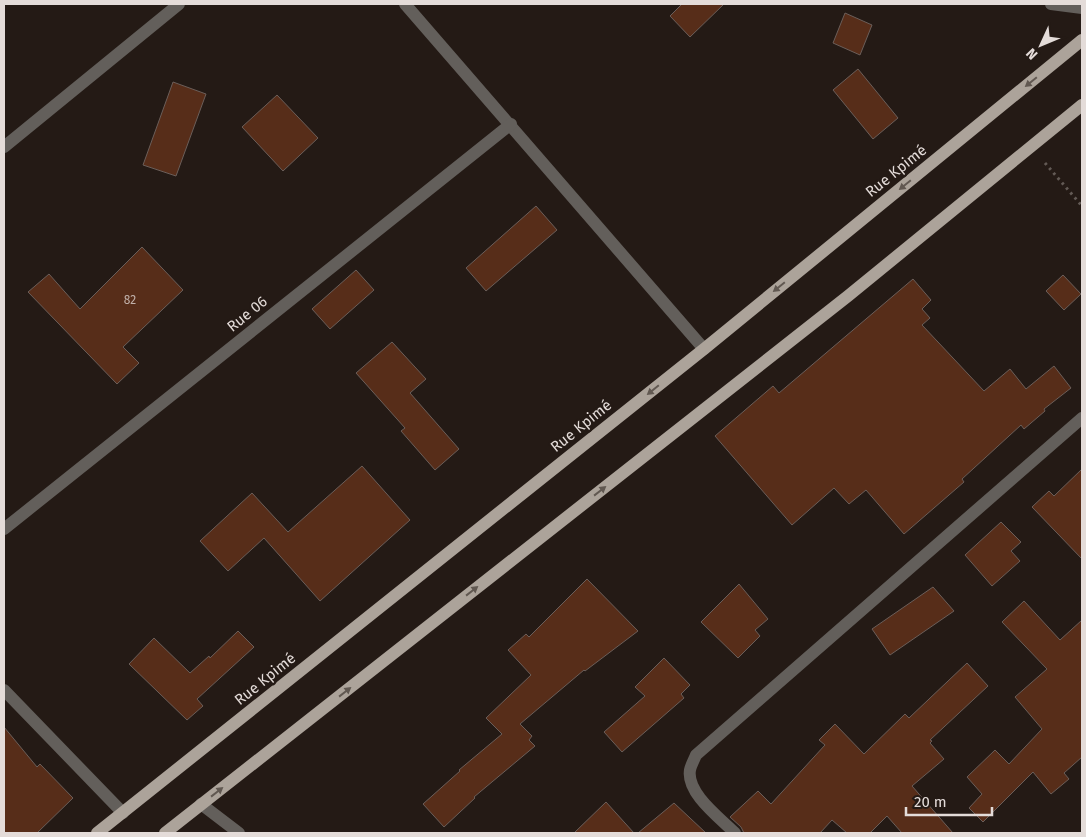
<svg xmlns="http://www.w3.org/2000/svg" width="1086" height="837" font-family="'Fira Sans',sans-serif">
<rect width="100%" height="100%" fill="#241a15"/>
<g fill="#572d19" stroke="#6b5e59">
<path d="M682,4H724L690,37L670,16Z"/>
<path d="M845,13L872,25L860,55L833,43Z"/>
<path d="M858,69L898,118L873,139L833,90Z"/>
<path d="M173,82L206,94L176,176L143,165Z"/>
<path d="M277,95L318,138L283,171L242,127Z"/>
<path d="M536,206L557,230L486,291L466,268Z"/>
<path d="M142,247L183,290L123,347L139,363L117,384L28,292L49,274L80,309Z"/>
<path d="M356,270L374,290L330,329L312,309Z"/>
<path d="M1063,275L1081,294L1064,310L1046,291Z"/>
<path d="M913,279L931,300L922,309L930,318L922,325L984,391L1010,369L1026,389L1054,366L1071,388L1044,409L1045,411L1024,429L1021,425L962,479L964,482L904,534L866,490L849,504L834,488L792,525L715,436L773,386L779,393Z"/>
<path d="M392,342L426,379L410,393L459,449L435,470L401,431L405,428L356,373Z"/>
<path d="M362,466L410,520L320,601L264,538L228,571L200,541L252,493L288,532Z"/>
<path d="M1082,469V559L1032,507L1049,491L1054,496Z"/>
<path d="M1001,522L1021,542L1011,551L1020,561L992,586L965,555Z"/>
<path d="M587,579L638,631L585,671L584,670L520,724L532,736L529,740L535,746L474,797L475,798L444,827L423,804L460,771L459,770L502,734L486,718L531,675L508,650L526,634L529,637Z"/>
<path d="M739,584L768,619L755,630L760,636L738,658L701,622Z"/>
<path d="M933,587L954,611L890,655L872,629Z"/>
<path d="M1024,601L1060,640L1082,620V757L1064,773L1069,779L1051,794L1033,772L983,822L969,808L982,794L967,777L995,750L1009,764L1042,729L1015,697L1047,669L1002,622Z"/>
<path d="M238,631L254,647L197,699L203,706L187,720L129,664L154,638L190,673L209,656L210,658Z"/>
<path d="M664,658L690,685L681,694L684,698L622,752L604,732L645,696L635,687Z"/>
<path d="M967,663L988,686L930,740L932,741L930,743L944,759L912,786L953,833H902L887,816L870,833H847L832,820L820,833H744L741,827L730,817L758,791L771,804L825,745L819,740L835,724L864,754L905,714L909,718Z"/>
<path d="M4,727L37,767L40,764L73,798L37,833H4Z"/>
<path d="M606,802L634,833H574Z"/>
<path d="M674,803L706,833H638Z"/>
</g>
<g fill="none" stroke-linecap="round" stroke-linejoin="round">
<path stroke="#635a55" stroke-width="3" stroke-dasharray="2.5 4" stroke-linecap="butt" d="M1045,163L1082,206"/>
<g stroke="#635f5b" stroke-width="12">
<path d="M405,4L704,349"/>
<path d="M1051,4L1082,8"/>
<path d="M4,147L179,4"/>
<path d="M4,529L511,124"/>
<path d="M4,690L123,813"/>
<path d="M201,804L239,833"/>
<path d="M735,833C720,818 686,793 690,770C691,765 694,760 696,755L1082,418"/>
</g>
<g stroke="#aca39a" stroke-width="12">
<path d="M97,833L704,349L1082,40"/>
<path d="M165,833L848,296L1082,105"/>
</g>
</g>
<defs><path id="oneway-solid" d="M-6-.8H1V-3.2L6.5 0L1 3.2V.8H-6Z" transform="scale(1.25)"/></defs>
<g fill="#615851">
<use href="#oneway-solid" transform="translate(1031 82) rotate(141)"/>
<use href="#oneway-solid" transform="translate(905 185) rotate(141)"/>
<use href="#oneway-solid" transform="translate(779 287) rotate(141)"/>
<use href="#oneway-solid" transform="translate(653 390) rotate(141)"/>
<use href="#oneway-solid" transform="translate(600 491) rotate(-38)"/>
<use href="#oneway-solid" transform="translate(472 591) rotate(-38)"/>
<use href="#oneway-solid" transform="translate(345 692) rotate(-38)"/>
<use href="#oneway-solid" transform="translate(217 792) rotate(-38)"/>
</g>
<g text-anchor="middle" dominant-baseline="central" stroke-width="4.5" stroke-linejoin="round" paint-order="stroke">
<g font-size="12" fill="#c1b0a9">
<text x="130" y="300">82</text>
</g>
<g font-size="15" fill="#e4dcd9" stroke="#241a15">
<text transform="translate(896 171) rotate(-39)">Rue Kpimé</text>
<text transform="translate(247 314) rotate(-39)">Rue 06</text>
<text transform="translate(581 426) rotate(-39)">Rue Kpimé</text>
<text transform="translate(265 679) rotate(-39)">Rue Kpimé</text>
</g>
</g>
<rect width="1086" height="837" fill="none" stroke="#e4dcd9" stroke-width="10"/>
<g transform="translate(1041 45) rotate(226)" stroke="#241a15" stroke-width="4" paint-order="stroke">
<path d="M0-4L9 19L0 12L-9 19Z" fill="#e4dcd9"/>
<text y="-8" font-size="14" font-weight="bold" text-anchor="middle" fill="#e4dcd9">N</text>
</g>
<path d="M906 807v8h86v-8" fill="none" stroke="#e4dcd9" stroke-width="2.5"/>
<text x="914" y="807" font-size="15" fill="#e4dcd9" stroke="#241a15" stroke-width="4" paint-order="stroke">20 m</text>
</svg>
